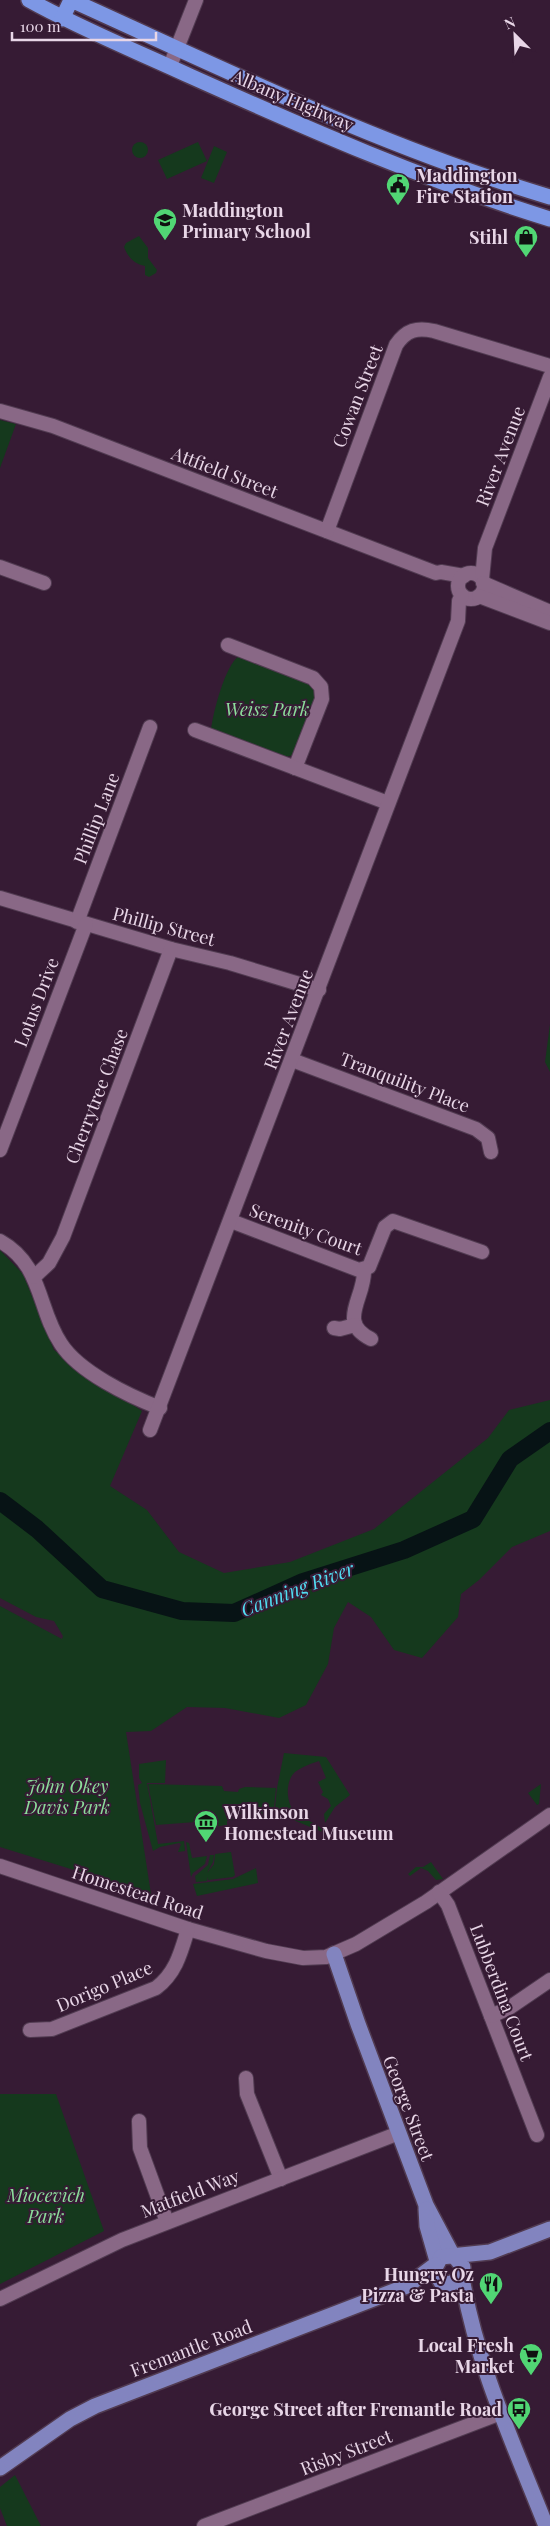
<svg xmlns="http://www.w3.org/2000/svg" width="550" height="2526" font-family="'Playfair Display',serif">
<rect width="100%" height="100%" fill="#361b34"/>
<g fill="#15391d">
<path d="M198,142L207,161L167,179L158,160Z"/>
<circle cx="140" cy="150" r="8"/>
<path d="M214,146L227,152L214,183L201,178Z"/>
<path d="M139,236L148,248V258L157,270L156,273L149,277L145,275V266C135,264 128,258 124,247L126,243Z"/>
<path d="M0,420L16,424L0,468Z"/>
<path d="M239,656L312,683L317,696L294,755L281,758L211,729C213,713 225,665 239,656Z"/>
<path d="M550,1024V1072L545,1062Z"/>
<path d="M0,1250L23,1274L54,1350L142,1411L110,1486L147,1510L179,1552L224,1573L290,1562L374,1529L488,1438L509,1410L550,1400V1531L512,1547L479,1580L461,1594L458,1617L422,1658L394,1650L371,1617L348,1602L334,1628L328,1664L306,1705L279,1718L225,1708L187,1707L151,1731L126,1732L151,1894L0,1847V1606L62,1639L63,1636L54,1621L36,1617L0,1598Z"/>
<path d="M284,1753L326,1757L350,1795L335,1807L325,1823L324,1814L331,1806L328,1799L321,1795L323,1792L318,1782L326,1778L319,1761C312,1763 300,1768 295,1772C284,1782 286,1807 298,1815C309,1822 318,1823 327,1834L284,1816L274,1818L277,1788Z"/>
<path d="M166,1760L165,1783H147L158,1844L184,1841L185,1851L178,1852L181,1844L179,1843L160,1847L153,1851L140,1803L138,1785L142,1783L139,1778V1764Z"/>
<path d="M148,1784L222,1786L224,1791L238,1792L239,1789L245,1787L276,1788L273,1818L251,1821L243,1818L242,1814L232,1815L233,1820L227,1821V1825L198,1829L196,1822L156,1825Z"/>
<path d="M541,1784L539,1804L537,1805L528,1793Z"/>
<path d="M186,1842L189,1843L192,1858L207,1856L205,1864L193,1873L191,1877Z"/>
<path d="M231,1852L235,1875L233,1877L208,1880V1877L207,1881L196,1882L195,1876L208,1865L210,1855H214L213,1862L207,1873L214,1864L215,1854Z"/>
<path d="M431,1862L443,1879L436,1880L428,1871L421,1868L410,1876L408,1874L416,1867H423Z"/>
<path d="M256,1868L258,1883L197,1896L193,1884L233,1879Z"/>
<path d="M0,2094H56L104,2231L0,2284Z"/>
<path d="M15,2475L41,2526H7L0,2508V2487Z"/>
</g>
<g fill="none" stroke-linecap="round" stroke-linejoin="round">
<path stroke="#071315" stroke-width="18" d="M0,1501L37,1529L102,1589L182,1611L234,1613L303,1582L404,1550L473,1519L510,1459L550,1431"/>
<g stroke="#513b51" stroke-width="16">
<g id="minor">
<path d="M170,66L196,0"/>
<path d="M0,411L53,426L436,573L441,572L464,576"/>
<path d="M327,531L396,345C406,330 417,327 434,331L550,366"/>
<path d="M0,567L44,583"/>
<circle cx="471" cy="586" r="13"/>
<path d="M482,579L485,548L550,377"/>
<path d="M483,583L550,612"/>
<path d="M479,596L550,623"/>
<path d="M228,645L313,678L321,687L322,699L295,768"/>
<path d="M195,730L388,803"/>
<path d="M0,898L171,949L230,963L319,990"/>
<path d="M77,922L150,727"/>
<path d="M292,1060L476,1129L488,1138L491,1152"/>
<path d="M0,1150L86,924"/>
<path d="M231,1221L359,1270L369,1267L385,1227L393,1221L482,1252"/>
<path d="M0,1241C43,1265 37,1308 61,1344C79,1372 129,1396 160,1408"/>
<path d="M364,1269C366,1297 336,1322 371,1339"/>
<path d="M34,1277L49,1263L63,1237L171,949"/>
<path d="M334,1328L340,1329L355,1325"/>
<path d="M150,1430L458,621L459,601L462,595"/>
<path d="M0,1866L188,1929L266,1951L303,1958L326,1957L356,1944L426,1902L550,1815"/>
<path d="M439,1892L448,1905L537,2135"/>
<path d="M491,2016L509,2008L550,1980"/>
<path d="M30,2030L52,2029L156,1988C176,1973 181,1952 188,1929"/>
<path d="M246,2078L247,2094L281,2179"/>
<path d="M139,2121L140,2148L167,2222"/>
<path d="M0,2299L122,2240L399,2133"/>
<path d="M204,2526L501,2413"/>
</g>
</g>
<g stroke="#513b51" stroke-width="18">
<g id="major">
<path d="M334,1954L358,2024L426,2205L453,2256"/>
<path d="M426,2209L427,2226L437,2261"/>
<path d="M455,2257L463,2267L462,2277L450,2284L441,2282L434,2270L441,2257L490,2252L550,2229"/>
<path d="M462,2277C476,2363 514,2445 546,2526"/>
<path d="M0,2468L70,2419L95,2406L407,2286L435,2265"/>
</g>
</g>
<g stroke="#513b51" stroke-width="18">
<g id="highway">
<path d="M29,0C81,29 136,51 190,76C308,129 426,181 550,219"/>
<path d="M62,19L71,0C228,71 384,148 550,197"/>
</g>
</g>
<use href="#minor" stroke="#896886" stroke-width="14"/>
<use href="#major" stroke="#8284bf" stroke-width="15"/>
<use href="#highway" stroke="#7d97e5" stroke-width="15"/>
</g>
<defs>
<g id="civic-pin" transform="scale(1.25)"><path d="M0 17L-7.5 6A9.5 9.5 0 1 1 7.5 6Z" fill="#51d674" stroke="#361b34"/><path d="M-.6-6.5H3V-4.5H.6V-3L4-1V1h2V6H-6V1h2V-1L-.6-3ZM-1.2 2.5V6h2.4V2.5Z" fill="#111"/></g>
<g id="school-pin" transform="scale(1.25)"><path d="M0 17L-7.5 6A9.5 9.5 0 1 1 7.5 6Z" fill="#51d674" stroke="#361b34"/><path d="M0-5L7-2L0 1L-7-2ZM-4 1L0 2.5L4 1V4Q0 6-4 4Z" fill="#111"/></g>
<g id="shop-pin" transform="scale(1.25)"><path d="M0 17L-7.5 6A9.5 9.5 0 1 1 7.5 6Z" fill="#51d674" stroke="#361b34"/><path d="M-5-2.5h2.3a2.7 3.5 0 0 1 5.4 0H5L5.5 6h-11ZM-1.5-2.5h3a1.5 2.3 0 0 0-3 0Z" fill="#111"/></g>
<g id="museum-pin" transform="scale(1.25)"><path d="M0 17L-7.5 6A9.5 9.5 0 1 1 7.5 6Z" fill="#51d674" stroke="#361b34"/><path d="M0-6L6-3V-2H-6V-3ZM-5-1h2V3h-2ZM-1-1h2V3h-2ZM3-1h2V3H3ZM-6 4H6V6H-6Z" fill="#111"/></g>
<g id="restaurant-pin" transform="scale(1.25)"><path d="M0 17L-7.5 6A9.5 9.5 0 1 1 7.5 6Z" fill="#51d674" stroke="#361b34"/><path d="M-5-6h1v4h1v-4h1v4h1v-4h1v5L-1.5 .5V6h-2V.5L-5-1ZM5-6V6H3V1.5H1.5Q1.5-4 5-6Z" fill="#111"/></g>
<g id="supermarket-pin" transform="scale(1.25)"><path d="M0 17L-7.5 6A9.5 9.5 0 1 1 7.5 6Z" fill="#51d674" stroke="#361b34"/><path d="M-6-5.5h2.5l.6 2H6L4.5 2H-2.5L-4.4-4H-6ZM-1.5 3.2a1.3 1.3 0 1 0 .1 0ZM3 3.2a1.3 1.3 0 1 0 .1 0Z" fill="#111"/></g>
<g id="bus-pin" transform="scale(1.25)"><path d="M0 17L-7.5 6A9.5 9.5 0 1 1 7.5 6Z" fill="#51d674" stroke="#361b34"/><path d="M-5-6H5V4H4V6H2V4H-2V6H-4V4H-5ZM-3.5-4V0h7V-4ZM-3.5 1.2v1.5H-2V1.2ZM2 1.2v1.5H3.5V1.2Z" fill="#111"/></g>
</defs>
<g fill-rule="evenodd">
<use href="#civic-pin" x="398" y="185"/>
<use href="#school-pin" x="165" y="220"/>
<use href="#shop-pin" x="526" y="237"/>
<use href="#museum-pin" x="206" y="1822"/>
<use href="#restaurant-pin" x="491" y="2284"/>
<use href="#supermarket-pin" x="531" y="2355"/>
<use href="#bus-pin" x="519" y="2409"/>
</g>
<g text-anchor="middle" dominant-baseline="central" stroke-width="4" stroke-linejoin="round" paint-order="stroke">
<g font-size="18" fill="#e8d6e7" stroke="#361b34">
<text transform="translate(293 100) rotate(23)">Albany Highway</text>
<text transform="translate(357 396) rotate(-69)">Cowan Street</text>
<text transform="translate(500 456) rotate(-69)">River Avenue</text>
<text transform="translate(225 472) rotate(21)">Attfield Street</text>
<text transform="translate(96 818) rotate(-69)">Phillip Lane</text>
<text transform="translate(164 926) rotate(15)">Phillip Street</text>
<text transform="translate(36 1002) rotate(-69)">Lotus Drive</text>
<text transform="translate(288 1019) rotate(-69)">River Avenue</text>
<text transform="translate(405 1082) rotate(21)">Tranquility Place</text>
<text transform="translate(96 1096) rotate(-69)">Cherrytree Chase</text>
<text transform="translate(306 1229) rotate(20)">Serenity Court</text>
<text transform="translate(138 1892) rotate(18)">Homestead Road</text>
<text transform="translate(104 1986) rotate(-23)">Dorigo Place</text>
<text transform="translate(502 1992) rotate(69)">Lubberdina Court</text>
<text transform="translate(409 2108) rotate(69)">George Street</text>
<text transform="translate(190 2193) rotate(-21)">Matfield Way</text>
<text transform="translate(191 2348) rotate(-21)">Fremantle Road</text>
<text transform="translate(346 2452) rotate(-21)">Risby Street</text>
</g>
<g font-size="18" font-weight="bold" fill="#e8d6e7" stroke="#361b34" text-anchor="end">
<text x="416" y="175" text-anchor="start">Maddington<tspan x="416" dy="21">Fire Station</tspan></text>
<text x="182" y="210" text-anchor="start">Maddington<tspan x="182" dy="21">Primary School</tspan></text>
<text x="508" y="237">Stihl</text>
<text x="224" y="1812" text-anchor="start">Wilkinson<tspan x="224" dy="21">Homestead Museum</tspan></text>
<text x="474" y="2274">Hungry Oz<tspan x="474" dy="21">Pizza &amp; Pasta</tspan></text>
<text x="514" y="2345">Local Fresh<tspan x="514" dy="21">Market</tspan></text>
<text x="502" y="2409">George Street after Fremantle Road</text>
</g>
<g font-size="18" font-style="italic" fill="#8cdd9b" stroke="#361b34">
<text x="267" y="709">Weisz Park</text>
<text x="67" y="1786">John Okey<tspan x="67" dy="21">Davis Park</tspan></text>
<text x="46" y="2195">Miocevich<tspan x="46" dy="21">Park</tspan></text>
</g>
<g font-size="19" font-style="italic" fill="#51def3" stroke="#361b34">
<text transform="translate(297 1588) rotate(-21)">Canning River</text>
</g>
</g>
<g transform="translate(515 35) rotate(336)" stroke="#361b34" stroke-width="4" paint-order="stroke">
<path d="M0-4L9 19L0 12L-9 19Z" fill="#e8d6e7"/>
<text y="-8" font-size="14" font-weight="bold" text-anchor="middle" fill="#e8d6e7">N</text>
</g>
<path d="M12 32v8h144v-8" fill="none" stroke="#e8d6e7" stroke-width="2.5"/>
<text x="20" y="32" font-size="15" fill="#e8d6e7" stroke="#361b34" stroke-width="4" paint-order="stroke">100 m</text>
</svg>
